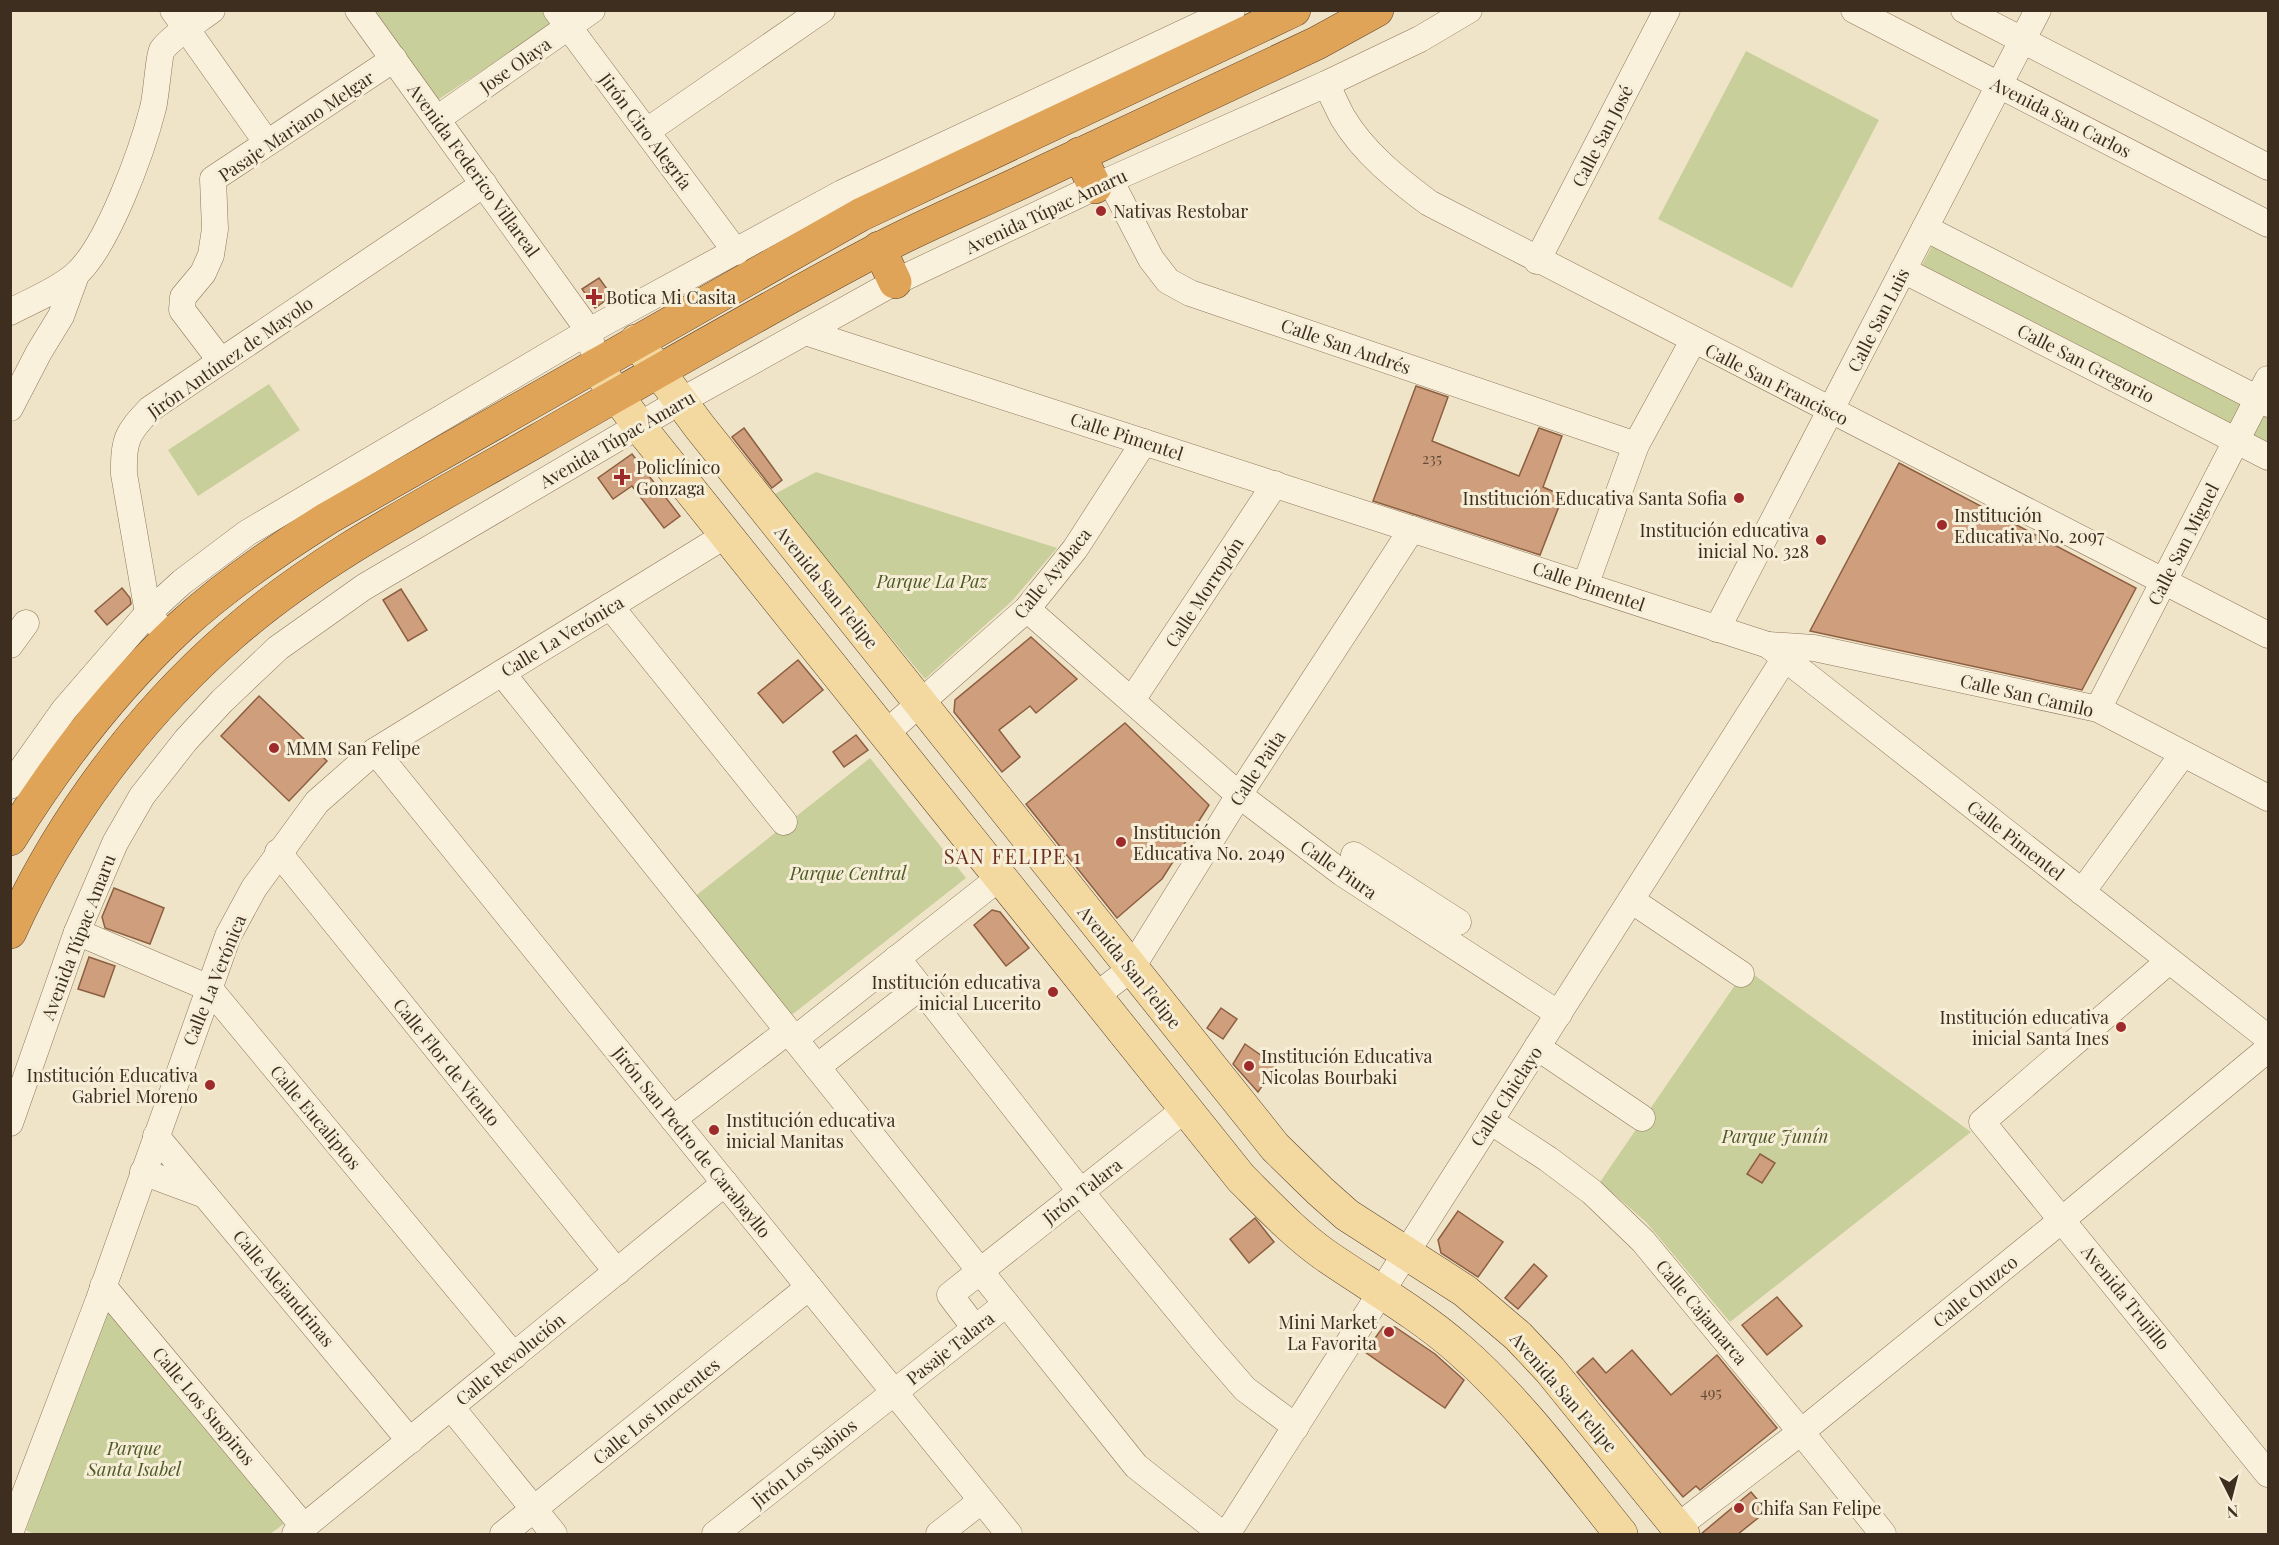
<svg xmlns="http://www.w3.org/2000/svg" width="2279" height="1545" font-family="'Playfair Display',serif">
<rect width="100%" height="100%" fill="#f0e4c8"/>
<g fill="#c9cf9b">
<path d="M370,11H542L553,24L436,101Z"/>
<path d="M1746,51L1879,120L1792,288L1658,219Z"/>
<path d="M1933,244L2268,416V443L1922,265Z"/>
<path d="M269,384L300,430L198,496L168,450Z"/>
<path d="M816,472L1057,548L1012,601L925,679L773,495Z"/>
<path d="M870,758L966,878L784,1021L689,901Z"/>
<path d="M1746,969L1971,1132L1730,1322L1646,1222L1600,1182Z"/>
<path d="M108,1307L285,1523L270,1534H34L26,1530Z"/>
</g>
<g fill="#cf9f7d" stroke="#8d5f41" stroke-width="1.5">
<path d="M599,278L612,296L595,308L582,289Z"/>
<path d="M1416,386L1448,397L1432,441L1519,476L1539,428L1562,436L1543,487L1563,496L1540,555L1373,501Z"/>
<path d="M744,428L782,480L772,488L732,437Z"/>
<path d="M632,454L680,516L664,528L632,486L613,499L598,478Z"/>
<path d="M1899,463L2136,588L2082,690L1810,631Z"/>
<path d="M122,588L130,598L131,604L107,625L95,611Z"/>
<path d="M401,589L427,630L408,641L383,600Z"/>
<path d="M1031,637L1077,679L1036,713L1030,706L999,730L1020,757L1002,772L954,712L955,700Z"/>
<path d="M798,660L823,690L783,723L758,693Z"/>
<path d="M259,696L327,761L289,801L221,736Z"/>
<path d="M1125,723L1209,805L1162,879L1117,918L1026,804Z"/>
<path d="M856,735L868,750L844,767L833,752Z"/>
<path d="M114,888L164,908L150,944L105,928L102,917Z"/>
<path d="M992,910L1000,912L1029,948L1006,966L974,925Z"/>
<path d="M89,957L115,966L104,997L78,989Z"/>
<path d="M1221,1008L1237,1019L1223,1039L1207,1028Z"/>
<path d="M1245,1044L1276,1066L1258,1092L1233,1064Z"/>
<path d="M1760,1154L1775,1163L1762,1183L1747,1174Z"/>
<path d="M1458,1211L1503,1242L1478,1277L1441,1253L1438,1240Z"/>
<path d="M1255,1218L1274,1242L1249,1263L1230,1239Z"/>
<path d="M1534,1264L1547,1276L1518,1309L1505,1298Z"/>
<path d="M1777,1297L1802,1326L1767,1355L1742,1325Z"/>
<path d="M1383,1327H1395L1435,1354L1464,1380L1445,1408L1365,1352Z"/>
<path d="M1632,1350L1671,1395L1717,1355L1777,1428L1700,1490L1696,1486L1683,1497L1577,1372L1593,1358L1606,1373Z"/>
<path d="M1751,1492L1767,1511L1738,1534H1701Z"/>
</g>
<g fill="none" stroke-linecap="round" stroke-linejoin="round">
<g stroke="#8d765c" stroke-width="27">
<g id="minor">
<path d="M173,10L267,143"/>
<path d="M358,10L589,331L592,347"/>
<path d="M556,10L736,252"/>
<path d="M1854,10L2268,224"/>
<path d="M1964,10L2268,167"/>
<path d="M1326,84C1332,95 1337,107 1343,118C1364,153 1397,179 1429,203L2268,635"/>
<path d="M437,119L592,10"/>
<path d="M647,131L822,10"/>
<path d="M1110,180L1151,259L1168,281L1190,293L1636,445"/>
<path d="M1925,228L2268,404"/>
<path d="M1537,261L1667,10"/>
<path d="M1903,270L2268,457"/>
<path d="M10,312C31,301 56,291 74,276C107,249 142,151 153,108C156,98 159,54 162,50C171,37 199,20 212,10"/>
<path d="M805,332L1768,645L2268,1038"/>
<path d="M220,360L182,310L183,297L203,273L211,255L215,229L213,179L394,59"/>
<path d="M10,408L39,352L61,316L76,275"/>
<path d="M1585,586L1636,445L1693,341"/>
<path d="M610,606L784,822"/>
<path d="M1027,609L1239,795L1342,873L1559,1014"/>
<path d="M157,624L148,613L124,474C123,440 127,433 150,409L484,184"/>
<path d="M1717,629L2038,10"/>
<path d="M10,645L26,623"/>
<path d="M1768,645L1814,648L2098,709L2268,798"/>
<path d="M502,673L1136,1466L1222,1534"/>
<path d="M1132,700L1275,484"/>
<path d="M2098,709L2268,379"/>
<path d="M885,734L1027,609L1075,549L1144,442"/>
<path d="M375,751L1009,1534"/>
<path d="M10,786L64,710L148,613L182,582L247,533L589,331L842,193L1232,10"/>
<path d="M278,852L617,1272"/>
<path d="M1354,855L1458,922"/>
<path d="M2082,892L2183,754"/>
<path d="M1631,900L1741,974"/>
<path d="M77,932L209,988L514,1356"/>
<path d="M897,958L1081,1192L1206,1344L1245,1389L1296,1427"/>
<path d="M2169,961L1982,1122L2268,1474"/>
<path d="M1094,997L1131,969L1239,795L1412,529"/>
<path d="M795,1039L999,878"/>
<path d="M1537,1047L1642,1118"/>
<path d="M817,1067L920,987"/>
<path d="M673,1119L788,1031"/>
<path d="M1490,1121L1548,1159L1592,1192L1643,1241L1801,1432L1883,1534"/>
<path d="M10,1123L77,932L115,843L142,796L186,740L222,701L278,648L364,587L679,402L895,282L1110,180L1326,84L1420,39L1469,10"/>
<path d="M156,1136L410,1441"/>
<path d="M143,1172L205,1195"/>
<path d="M103,1286L304,1527"/>
<path d="M975,1328L950,1295L1184,1110"/>
<path d="M451,1407L554,1534"/>
<path d="M1677,1527L1801,1432L2046,1233L2268,1049"/>
<path d="M10,1533L98,1302L228,936L254,888L317,802L375,751L726,535"/>
<path d="M295,1534L725,1183"/>
<path d="M503,1534L809,1287"/>
<path d="M715,1534L1006,1304"/>
<path d="M939,1534L981,1501"/>
<path d="M1227,1534L1785,658"/>
</g>
</g>
<g stroke="#5b4430" stroke-width="34">
<g id="major">
<path d="M636,341L699,426L1275,1147L1320,1191L1347,1215L1465,1291L1518,1336L1550,1370L1683,1534"/>
<path d="M595,365L639,426L1241,1178C1268,1205 1294,1233 1325,1255C1370,1286 1418,1313 1459,1349C1521,1403 1570,1471 1621,1534"/>
</g>
</g>
<g stroke="#5b4430" stroke-width="34">
<g id="highway">
<path d="M1079,154L1095,187"/>
<path d="M879,248L895,282"/>
<path d="M10,839C57,763 116,687 181,626C226,585 277,550 328,518L860,215L1294,10"/>
<path d="M10,932C60,821 139,715 231,635C322,555 434,500 538,440C650,376 763,310 877,250C925,225 975,204 1024,181C1121,135 1219,89 1317,43L1377,10"/>
</g>
</g>
<use href="#minor" stroke="#faf1dc" stroke-width="26"/>
<use href="#major" stroke="#f3d9a0" stroke-width="33"/>
<use href="#highway" stroke="#e0a458" stroke-width="33"/>
</g>
<g fill="#9e2a2b" stroke="#f7eed8" stroke-width="2">
<circle cx="1101" cy="211" r="6"/>
<path d="M591 288h6v6h6v6h-6v6h-6v-6h-6v-6h6z"/>
<path d="M619 468h6v6h6v6h-6v6h-6v-6h-6v-6h6z"/>
<circle cx="1739" cy="498" r="6"/>
<circle cx="1942" cy="525" r="6"/>
<circle cx="1821" cy="540" r="6"/>
<circle cx="274" cy="748" r="6"/>
<circle cx="1121" cy="842" r="6"/>
<circle cx="1053" cy="992" r="6"/>
<circle cx="2121" cy="1027" r="6"/>
<circle cx="1249" cy="1066" r="6"/>
<circle cx="210" cy="1085" r="6"/>
<circle cx="714" cy="1130" r="6"/>
<circle cx="1389" cy="1332" r="6"/>
<circle cx="1739" cy="1508" r="6"/>
</g>
<g text-anchor="middle" dominant-baseline="central" stroke-width="6" stroke-linejoin="round" paint-order="stroke">
<g font-size="15" fill="#624a37">
<text x="1432" y="458">235</text>
<text x="1711" y="1392">495</text>
</g>
<g font-size="18" fill="#3d2e20" stroke="#f7eed8">
<text transform="translate(515 65) rotate(-35)">Jose Olaya</text>
<text transform="translate(2061 117) rotate(27)">Avenida San Carlos</text>
<text transform="translate(296 126) rotate(-34)">Pasaje Mariano Melgar</text>
<text transform="translate(646 131) rotate(53)">Jirón Ciro Alegría</text>
<text transform="translate(1602 136) rotate(-63)">Calle San José</text>
<text transform="translate(474 170) rotate(54)">Avenida Federico Villareal</text>
<text transform="translate(1046 211) rotate(-25)">Avenida Túpac Amaru</text>
<text transform="translate(1878 320) rotate(-63)">Calle San Luis</text>
<text transform="translate(1346 346) rotate(19)">Calle San Andrés</text>
<text transform="translate(230 357) rotate(-35)">Jirón Antúnez de Mayolo</text>
<text transform="translate(2086 363) rotate(27)">Calle San Gregorio</text>
<text transform="translate(1777 384) rotate(27)">Calle San Francisco</text>
<text transform="translate(1127 436) rotate(18)">Calle Pimentel</text>
<text transform="translate(617 439) rotate(-30)">Avenida Túpac Amaru</text>
<text transform="translate(2183 544) rotate(-63)">Calle San Miguel</text>
<text transform="translate(1052 573) rotate(-51)">Calle Ayabaca</text>
<text transform="translate(1589 586) rotate(19)">Calle Pimentel</text>
<text transform="translate(827 587) rotate(51)">Avenida San Felipe</text>
<text transform="translate(1204 592) rotate(-57)">Calle Morropón</text>
<text transform="translate(562 636) rotate(-31)">Calle La Verónica</text>
<text transform="translate(2027 695) rotate(13)">Calle San Camilo</text>
<text transform="translate(1257 768) rotate(-57)">Calle Paita</text>
<text transform="translate(2016 840) rotate(38)">Calle Pimentel</text>
<text transform="translate(1339 869) rotate(35)">Calle Piura</text>
<text transform="translate(78 937) rotate(-69)">Avenida Túpac Amaru</text>
<text transform="translate(1130 967) rotate(51)">Avenida San Felipe</text>
<text transform="translate(214 980) rotate(-68)">Calle La Verónica</text>
<text transform="translate(447 1062) rotate(51)">Calle Flor de Viento</text>
<text transform="translate(1506 1096) rotate(-57)">Calle Chiclayo</text>
<text transform="translate(316 1117) rotate(50)">Calle Eucaliptos</text>
<text transform="translate(692 1142) rotate(51)">Jirón San Pedro de Carabayllo</text>
<text transform="translate(1082 1191) rotate(-38)">Jirón Talara</text>
<text transform="translate(284 1288) rotate(50)">Calle Alejandrinas</text>
<text transform="translate(1975 1291) rotate(-39)">Calle Otuzco</text>
<text transform="translate(2126 1297) rotate(51)">Avenida Trujillo</text>
<text transform="translate(1702 1312) rotate(50)">Calle Cajamarca</text>
<text transform="translate(950 1348) rotate(-38)">Pasaje Talara</text>
<text transform="translate(510 1359) rotate(-39)">Calle Revolución</text>
<text transform="translate(1564 1392) rotate(49)">Avenida San Felipe</text>
<text transform="translate(204 1406) rotate(50)">Calle Los Suspiros</text>
<text transform="translate(656 1411) rotate(-39)">Calle Los Inocentes</text>
<text transform="translate(804 1463) rotate(-39)">Jirón Los Sabios</text>
</g>
<g font-size="18" fill="#3d2e20" stroke="#f7eed8" text-anchor="start">
<text x="1113" y="211">Nativas Restobar</text>
<text x="606" y="297">Botica Mi Casita</text>
<text x="636" y="467">Policlínico<tspan x="636" dy="21">Gonzaga</tspan></text>
<text x="1727" y="498" text-anchor="end">Institución Educativa Santa Sofia</text>
<text x="1954" y="515">Institución<tspan x="1954" dy="21">Educativa No. 2097</tspan></text>
<text x="1809" y="530" text-anchor="end">Institución educativa<tspan x="1809" dy="21">inicial No. 328</tspan></text>
<text x="286" y="748">MMM San Felipe</text>
<text x="1133" y="832">Institución<tspan x="1133" dy="21">Educativa No. 2049</tspan></text>
<text x="1041" y="982" text-anchor="end">Institución educativa<tspan x="1041" dy="21">inicial Lucerito</tspan></text>
<text x="2109" y="1017" text-anchor="end">Institución educativa<tspan x="2109" dy="21">inicial Santa Ines</tspan></text>
<text x="1261" y="1056">Institución Educativa<tspan x="1261" dy="21">Nicolas Bourbaki</tspan></text>
<text x="198" y="1075" text-anchor="end">Institución Educativa<tspan x="198" dy="21">Gabriel Moreno</tspan></text>
<text x="726" y="1120">Institución educativa<tspan x="726" dy="21">inicial Manitas</tspan></text>
<text x="1377" y="1322" text-anchor="end">Mini Market<tspan x="1377" dy="21">La Favorita</tspan></text>
<text x="1751" y="1508">Chifa San Felipe</text>
</g>
<g font-size="18" font-style="italic" fill="#4d5a26" stroke="#f7eed8">
<text x="932" y="581">Parque La Paz</text>
<text x="848" y="873">Parque Central</text>
<text x="1775" y="1136">Parque Junín</text>
<text x="134" y="1448">Parque<tspan x="134" dy="21">Santa Isabel</tspan></text>
</g>
<g font-size="20" letter-spacing="1.5" fill="#6b2e1e" stroke="#f7eed8">
<text x="1013" y="855">SAN FELIPE 1</text>
</g>
</g>
<rect width="2279" height="1545" fill="none" stroke="#3d2e20" stroke-width="24"/>
<g transform="translate(2231 1497) rotate(174)" stroke="#f7eed8" stroke-width="4.5" paint-order="stroke">
<path d="M0-4.5L10 22L0 15L-10 22Z" fill="#3d2e20"/>
<text y="-9" font-size="16" font-weight="bold" text-anchor="middle" fill="#3d2e20">N</text>
</g>
</svg>
